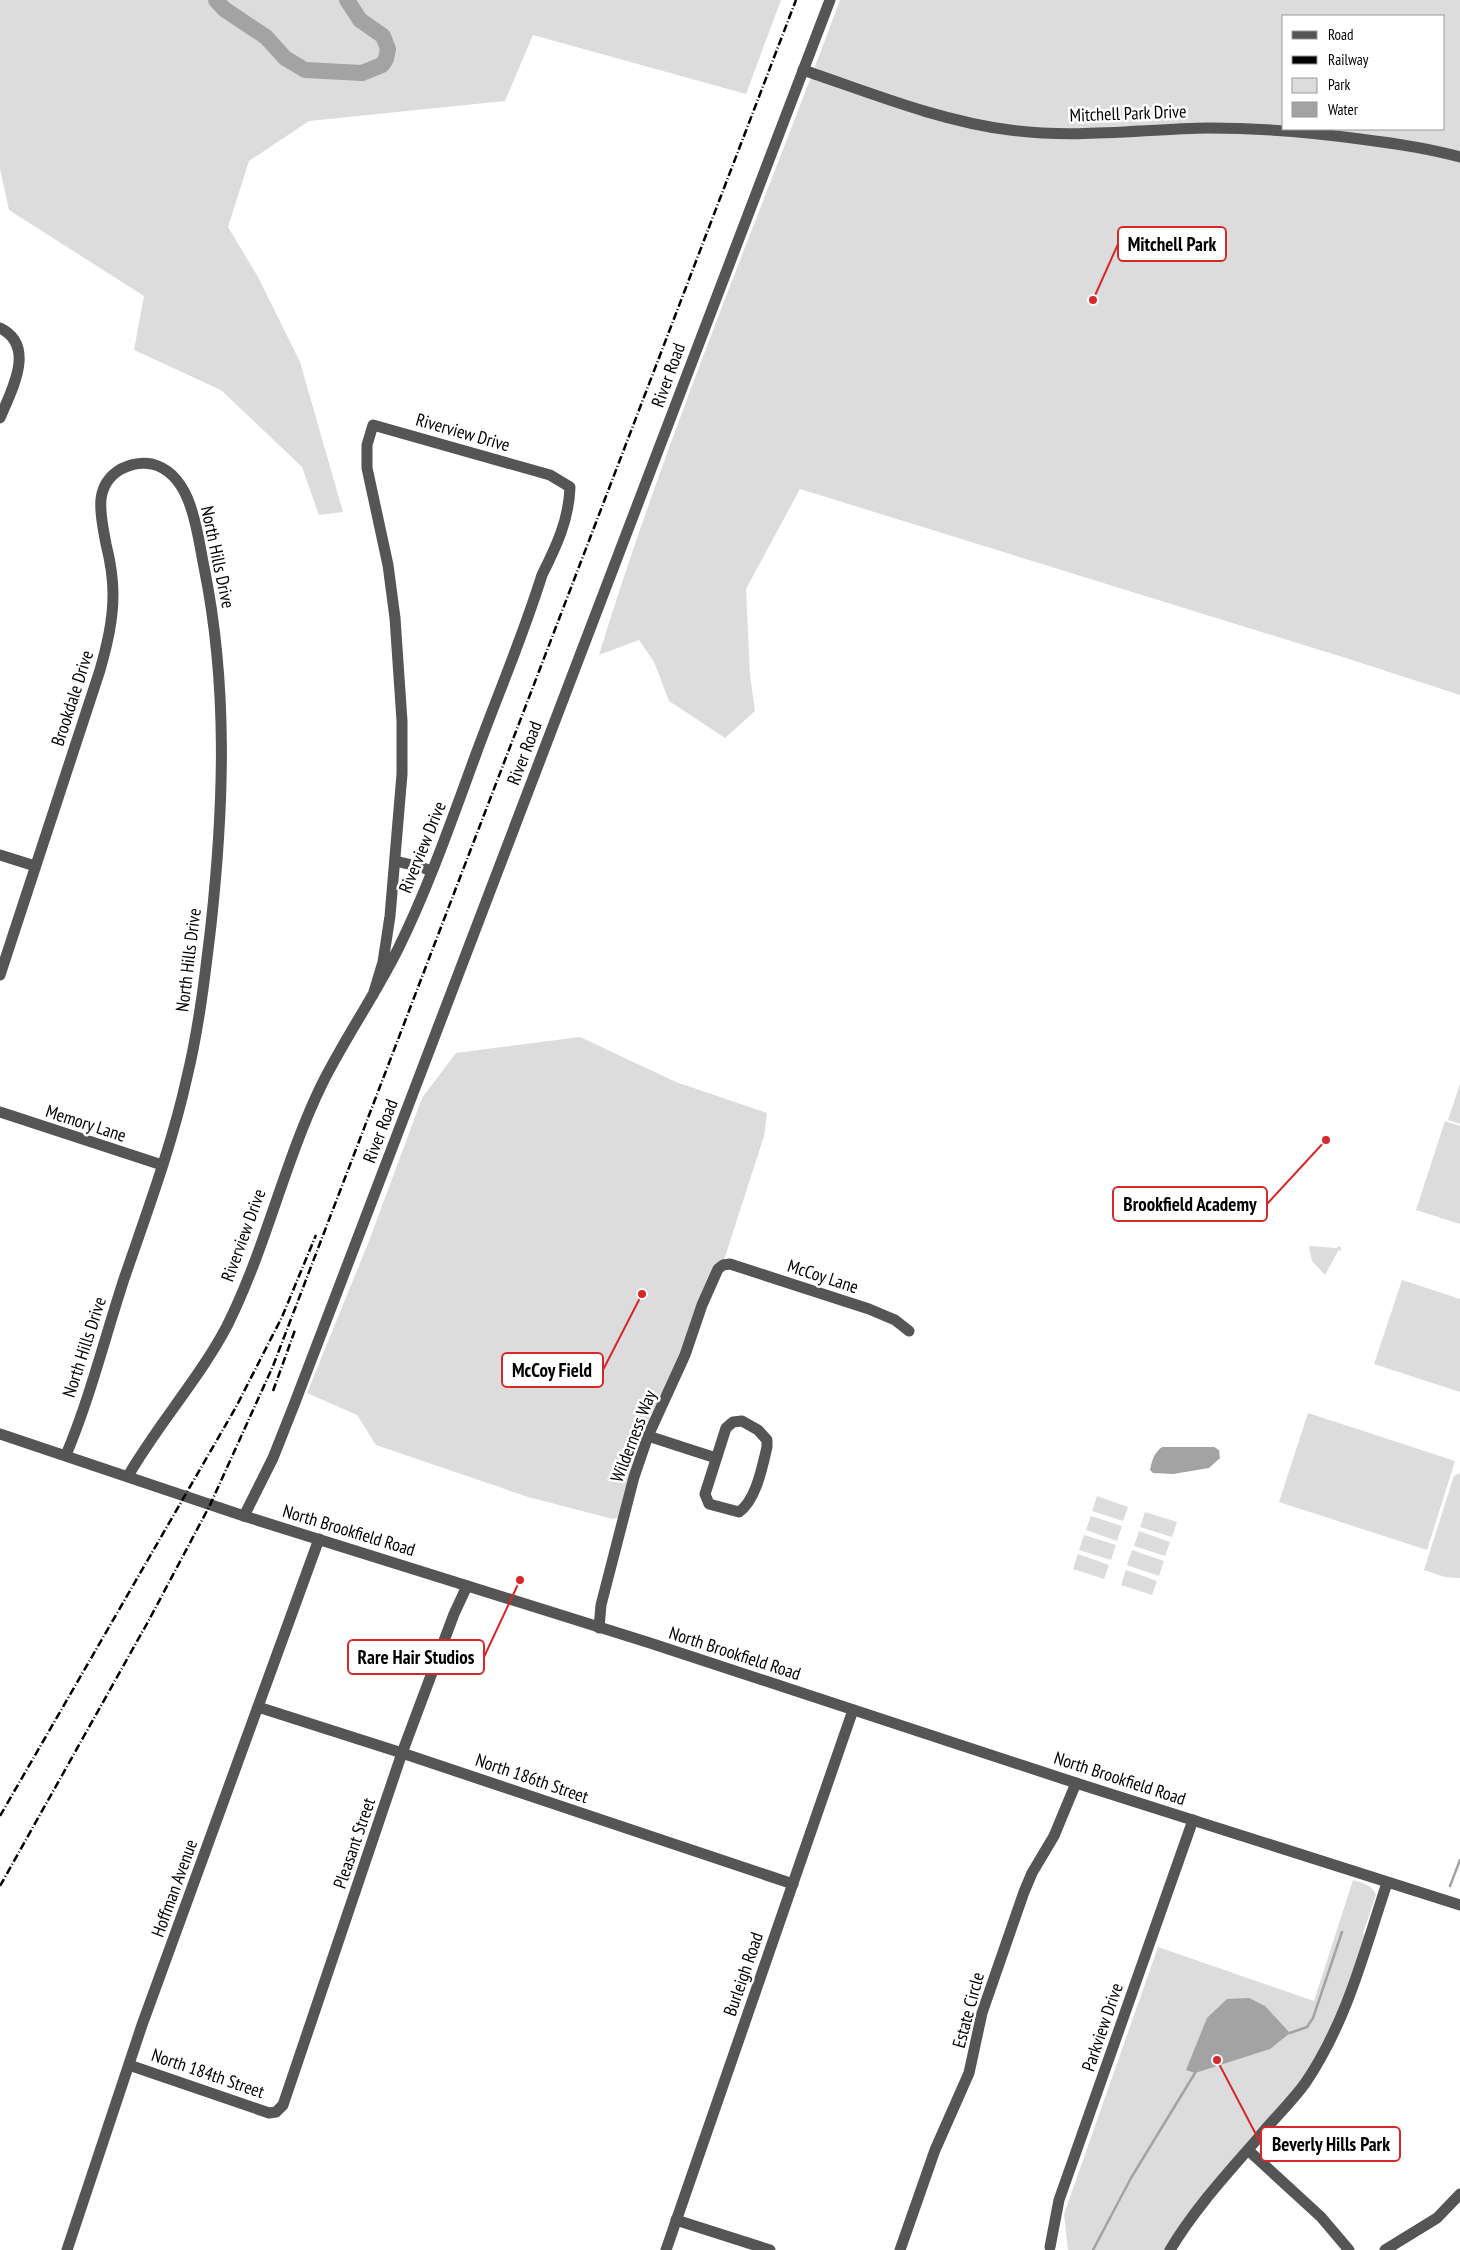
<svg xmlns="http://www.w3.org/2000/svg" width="1460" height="2250" font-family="'PT Sans Narrow',sans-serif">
<rect width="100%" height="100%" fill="#fff"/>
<g fill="#dcdcdc" fill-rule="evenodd">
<path d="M0,0H781L746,94L533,35L505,101L309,121L249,161L228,227L258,277L300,362L343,512L319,515L302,467L221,390L134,350L144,296L9,210L0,169Z"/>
<path d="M840,0H1460V695L1349,659L800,489L746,589L750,675L755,711L725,738L669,701L654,662L639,640L599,655C667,433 759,218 840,0ZM1284,16H1444V129H1284Z"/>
<path d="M580,1037L676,1082L767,1113L764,1136L724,1260L620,1517L613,1519L528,1497L376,1445L357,1415L307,1393L369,1241L422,1098L456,1053Z"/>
<path d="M1460,1084V1124L1448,1120Z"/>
<path d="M1445,1121L1460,1126V1224L1416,1210Z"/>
<path d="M1309,1246L1336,1248L1340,1246L1342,1250L1338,1251L1325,1275L1312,1261Z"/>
<path d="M1402,1280L1460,1299V1392L1374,1364Z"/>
<path d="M1308,1413L1455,1461L1427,1550L1279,1502Z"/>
<path d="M1460,1473V1578L1445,1577L1424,1570L1454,1476Z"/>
<path d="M1097,1496L1128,1507L1123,1521L1092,1511Z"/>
<path d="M1145,1512L1177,1522L1172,1537L1140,1527Z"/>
<path d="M1091,1516L1122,1526L1117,1541L1086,1530Z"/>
<path d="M1139,1531L1170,1542L1165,1556L1134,1546Z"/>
<path d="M1084,1535L1116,1545L1111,1560L1079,1550Z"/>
<path d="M1132,1550L1164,1561L1159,1576L1127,1565Z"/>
<path d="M1078,1554L1109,1565L1104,1579L1073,1569Z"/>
<path d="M1126,1570L1157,1581L1152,1595L1121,1585Z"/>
<path d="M1353,1880C1362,1883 1372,1884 1376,1895L1363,1933L1366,1938L1344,2002L1307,2075L1166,2250H1068L1064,2214L1158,1947L1314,2001Z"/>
</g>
<g fill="#a3a3a3">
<path d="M1162,1447H1214L1219,1450L1220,1458L1209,1468L1173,1474L1153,1473L1150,1470C1152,1460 1154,1453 1162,1447Z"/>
<path d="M1249,1998L1265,2006L1290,2033L1270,2049L1195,2073L1186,2070L1207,2018L1227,1999Z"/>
</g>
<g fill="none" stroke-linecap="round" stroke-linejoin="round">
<g stroke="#a3a3a3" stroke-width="2.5">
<path d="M1450,1886L1460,1860"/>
<path d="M1290,2033L1307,2027L1313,2018L1342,1932"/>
<path d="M1093,2250L1131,2178L1195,2073"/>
</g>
<path stroke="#a3a3a3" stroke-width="16" d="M216,0L224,9L266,37L285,58L305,70L362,73L382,65L386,59L388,49L383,36L360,20L347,0"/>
<g stroke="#555" stroke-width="11">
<path d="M803,70C871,93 939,121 1010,130C1076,139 1143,129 1209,128C1260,128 1309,132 1360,139C1393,143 1427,148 1460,157"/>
<path d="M0,328C37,346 11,391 0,418"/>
<path d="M0,855L35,866"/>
<path d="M395,861L421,867L431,871"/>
<path d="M0,975L100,670C107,645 113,621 113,594C113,577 110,560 106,544C101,516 92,486 121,469C131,464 142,462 152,464C193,474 197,534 204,567C228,685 224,805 211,925C205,976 199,1027 187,1077C172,1145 147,1212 124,1279C105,1337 90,1398 66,1455"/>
<path d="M0,1112L162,1165"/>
<path d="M742,1421L758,1430L767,1440V1447C762,1468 756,1500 739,1512L709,1504L705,1494L726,1428L733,1422Z"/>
<path d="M0,1434L244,1516L650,1643L1076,1783L1460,1905"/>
<path d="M648,1436L716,1458"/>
<path d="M128,1476C158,1424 199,1379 227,1326C266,1248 284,1162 322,1084C345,1038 375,995 398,949C429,886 452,819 476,754C498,694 523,636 542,575C556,547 569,520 570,487L550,475L373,425L367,445V468L388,565L395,618L402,721V774L390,916L383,962L373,995"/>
<path d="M244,1516L273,1458L294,1405L830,0"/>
<path d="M599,1628L601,1605L634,1477L648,1436L685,1355L702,1305L718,1269L723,1265L730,1264L869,1309L895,1320L909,1331"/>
<path d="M258,1707L402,1753L793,1884"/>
<path d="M129,2065L269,2113L276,2112L283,2105L402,1753L454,1614L467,1586"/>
<path d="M1248,2150L1321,2217L1349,2250"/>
<path d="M676,2220L770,2250"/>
<path d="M1050,2247L1059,2200L1193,1820"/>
<path d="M67,2250L142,2025L319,1539"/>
<path d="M666,2250L853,1710"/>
<path d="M900,2250L935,2150L969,2073L982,2013L1024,1892L1032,1873L1054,1836L1076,1783"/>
<path d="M1170,2250C1195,2208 1228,2173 1259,2137C1274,2118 1292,2102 1306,2082C1347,2021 1364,1952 1387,1883"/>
<path d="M1385,2250L1437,2218L1460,2194"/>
</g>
<g stroke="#000" stroke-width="2.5" stroke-dasharray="8 2.5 1 2.5" stroke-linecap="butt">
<path d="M273,1391L295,1330"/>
<path d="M0,1816L236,1407L282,1317L316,1235"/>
<path d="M0,1886L149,1620L210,1505L273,1366L796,0"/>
</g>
</g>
<g text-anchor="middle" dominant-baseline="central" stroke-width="5" stroke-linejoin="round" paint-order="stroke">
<g font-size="18" fill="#000" stroke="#fff">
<text transform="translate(1128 113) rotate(-2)">Mitchell Park Drive</text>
<text transform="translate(668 375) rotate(-70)">River Road</text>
<text transform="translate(463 432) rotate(16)">Riverview Drive</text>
<text transform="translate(218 557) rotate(78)">North Hills Drive</text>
<text transform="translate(72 698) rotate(-72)">Brookdale Drive</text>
<text transform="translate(524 753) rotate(-69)">River Road</text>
<text transform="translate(422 847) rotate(-68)">Riverview Drive</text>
<text transform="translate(188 960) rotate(-83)">North Hills Drive</text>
<text transform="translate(86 1123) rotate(18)">Memory Lane</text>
<text transform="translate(380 1131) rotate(-69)">River Road</text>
<text transform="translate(243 1235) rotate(-70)">Riverview Drive</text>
<text transform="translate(823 1276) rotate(18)">McCoy Lane</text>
<text transform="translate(84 1347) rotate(-72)">North Hills Drive</text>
<text transform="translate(633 1436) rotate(-69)">Wilderness Way</text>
<text transform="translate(349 1530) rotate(17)">North Brookfield Road</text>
<text transform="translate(735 1653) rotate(18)">North Brookfield Road</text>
<text transform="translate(532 1778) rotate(19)">North 186th Street</text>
<text transform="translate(1120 1778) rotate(18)">North Brookfield Road</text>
<text transform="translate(354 1843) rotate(-71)">Pleasant Street</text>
<text transform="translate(174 1888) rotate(-70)">Hoffman Avenue</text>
<text transform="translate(743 1974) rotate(-71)">Burleigh Road</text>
<text transform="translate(968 2010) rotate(-75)">Estate Circle</text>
<text transform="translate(1102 2027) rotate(-71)">Parkview Drive</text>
<text transform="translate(208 2073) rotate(19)">North 184th Street</text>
</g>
</g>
<path fill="none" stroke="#d62828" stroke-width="2" d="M1093 300L1118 244M1326 1140L1267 1204M642 1294L603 1370M520 1580L484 1657M1217 2060L1261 2144"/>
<g fill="#d62828" stroke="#fff" stroke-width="2">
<circle cx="1093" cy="300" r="5"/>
<circle cx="1326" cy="1140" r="5"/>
<circle cx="642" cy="1294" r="5"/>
<circle cx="520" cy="1580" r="5"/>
<circle cx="1217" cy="2060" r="5"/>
</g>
<g fill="#fff" stroke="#d62828" stroke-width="2">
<rect x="1118" y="227" width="108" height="34" rx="5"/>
<rect x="1113" y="1187" width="154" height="34" rx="5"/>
<rect x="502" y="1353" width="101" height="34" rx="5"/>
<rect x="348" y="1640" width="136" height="34" rx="5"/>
<rect x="1261" y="2127" width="139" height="34" rx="5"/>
</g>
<g font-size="19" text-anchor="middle" font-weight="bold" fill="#000">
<text x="1172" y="251">Mitchell Park</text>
<text x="1190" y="1211">Brookfield Academy</text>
<text x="552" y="1377">McCoy Field</text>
<text x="416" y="1664">Rare Hair Studios</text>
<text x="1331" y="2151">Beverly Hills Park</text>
</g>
<rect x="1282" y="15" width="162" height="115" fill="#ffffff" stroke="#999999"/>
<rect x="1292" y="31" width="25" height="8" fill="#555555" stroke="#999999"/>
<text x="1328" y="40" font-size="15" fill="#000000">Road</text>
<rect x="1292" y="56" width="25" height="8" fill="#000000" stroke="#999999"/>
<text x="1328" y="65" font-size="15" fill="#000000">Railway</text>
<rect x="1292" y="78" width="25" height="15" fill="#dcdcdc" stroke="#999999"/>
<text x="1328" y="90" font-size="15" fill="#000000">Park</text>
<rect x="1292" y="102" width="25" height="15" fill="#a3a3a3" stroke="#999999"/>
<text x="1328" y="115" font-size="15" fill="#000000">Water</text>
</svg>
